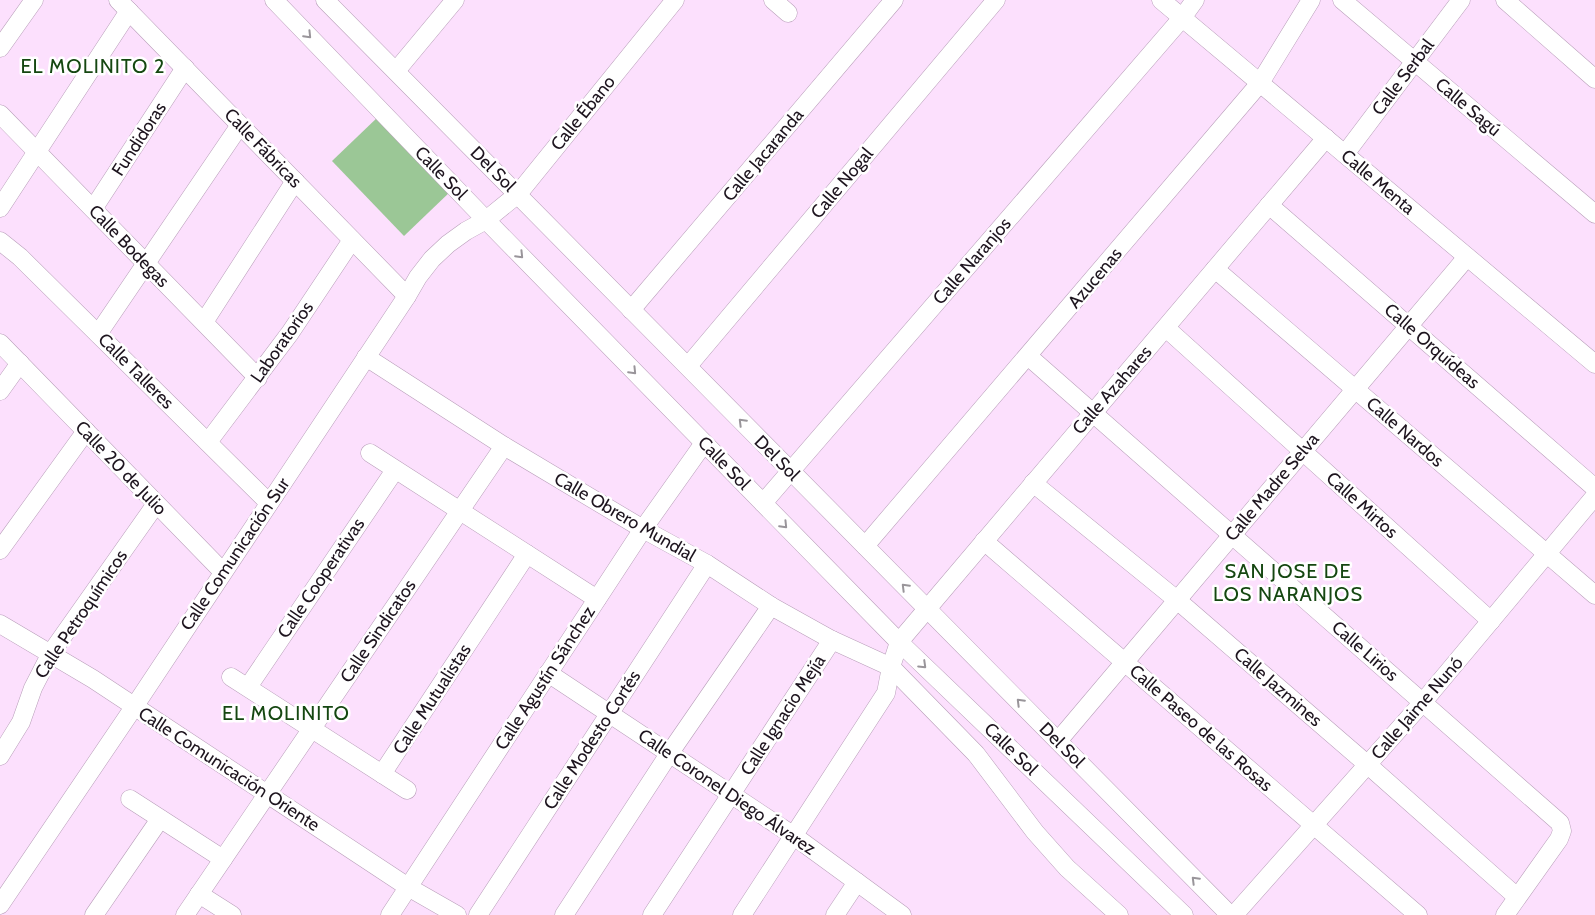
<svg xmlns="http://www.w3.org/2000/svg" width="1595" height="915" font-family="Cabin,sans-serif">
<rect width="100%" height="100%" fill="#fce0fd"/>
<path fill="#9bc796" d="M380,115L452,190L404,236L332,161Z"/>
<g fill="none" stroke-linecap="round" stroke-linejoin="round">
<g stroke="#b89eb9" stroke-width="19">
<g id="minor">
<path d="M118,0L407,296"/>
<path d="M274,0L486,220L899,642L1184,915"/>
<path d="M325,0L1230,915"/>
<path d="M773,0L788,13"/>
<path d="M1161,0L1595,364"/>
<path d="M1342,0L1595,214"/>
<path d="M1505,0L1595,79"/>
<path d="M0,48L34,0"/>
<path d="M396,71L455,0"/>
<path d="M0,114L258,378"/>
<path d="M1345,154L1461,0"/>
<path d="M1269,205L1595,488"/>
<path d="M0,208L129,11"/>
<path d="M93,209L185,68"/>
<path d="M0,241L20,257L269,503"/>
<path d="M1215,269L1595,595"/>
<path d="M631,310L894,0"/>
<path d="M204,322L295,181"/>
<path d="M1166,328L1491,621"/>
<path d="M98,334L240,125"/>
<path d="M0,343L223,572"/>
<path d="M1028,356L1560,823L1562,831L1559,839L1505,915"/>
<path d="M366,357L504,446L643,529L707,564L771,606L832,640L891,667L976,754L1035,832L1067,868L1119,915"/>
<path d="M688,366L996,0"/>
<path d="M0,391L20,363"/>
<path d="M208,442L290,333L352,240"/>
<path d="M370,453L597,599"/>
<path d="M1033,483L1177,600L1368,765L1517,897"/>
<path d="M763,503L1182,18L1195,0"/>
<path d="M984,541L1418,915"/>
<path d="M865,546L1260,83L1311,0"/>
<path d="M0,550L86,431"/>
<path d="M0,624L93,679L408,887L457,915"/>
<path d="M548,673L794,836L902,915"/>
<path d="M231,677L407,790"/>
<path d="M248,687L395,470"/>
<path d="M1058,741L1467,257"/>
<path d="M0,756L21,722L33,688L51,653L156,504"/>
<path d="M382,774L527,554"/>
<path d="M130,799L223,859"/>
<path d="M199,894L232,915"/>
<path d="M0,905L134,707L407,296L418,277L432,259L448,244L466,231L486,220L518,194L675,0"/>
<path d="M94,915L160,819"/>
<path d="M185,915L504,446"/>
<path d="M390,915L643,529L704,443"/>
<path d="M478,915L707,564"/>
<path d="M564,915L669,754L771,606"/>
<path d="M652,915L832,640"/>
<path d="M742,915L886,693L891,667L899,642L1326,138"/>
<path d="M835,915L857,882"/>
<path d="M1234,915L1423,702L1595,496"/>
</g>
</g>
<use href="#minor" stroke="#fff" stroke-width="18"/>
</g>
<defs><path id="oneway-chevron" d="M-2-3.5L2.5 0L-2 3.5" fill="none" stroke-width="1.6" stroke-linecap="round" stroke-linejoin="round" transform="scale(1.25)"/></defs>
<g stroke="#99959a">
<use href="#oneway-chevron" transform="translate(308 35) rotate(46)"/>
<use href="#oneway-chevron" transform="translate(520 255) rotate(46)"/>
<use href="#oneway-chevron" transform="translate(633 371) rotate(46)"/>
<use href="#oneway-chevron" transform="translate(742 422) rotate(-135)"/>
<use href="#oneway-chevron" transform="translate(784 525) rotate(46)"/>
<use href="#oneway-chevron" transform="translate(905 587) rotate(-135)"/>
<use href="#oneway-chevron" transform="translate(923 665) rotate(44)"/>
<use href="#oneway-chevron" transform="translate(1020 702) rotate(-135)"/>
<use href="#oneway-chevron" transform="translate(1195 880) rotate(-135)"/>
</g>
<g text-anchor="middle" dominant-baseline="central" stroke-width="5" stroke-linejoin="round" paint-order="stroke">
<g font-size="18" fill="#1d141e" stroke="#fff">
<text transform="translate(1403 77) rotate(-53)">Calle Serbal</text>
<text transform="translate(1468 107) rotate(40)">Calle Sagú</text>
<text transform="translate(583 113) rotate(-51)">Calle Ébano</text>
<text transform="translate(139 139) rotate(-57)">Fundidoras</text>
<text transform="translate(263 148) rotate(46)">Calle Fábricas</text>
<text transform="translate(763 155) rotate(-50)">Calle Jacaranda</text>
<text transform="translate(493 169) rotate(45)">Del Sol</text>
<text transform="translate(441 173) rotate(46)">Calle Sol</text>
<text transform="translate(1378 182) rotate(40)">Calle Menta</text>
<text transform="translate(842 183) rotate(-50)">Calle Nogal</text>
<text transform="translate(129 246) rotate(46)">Calle Bodegas</text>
<text transform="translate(972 261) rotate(-49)">Calle Naranjos</text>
<text transform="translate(1095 278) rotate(-50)">Azucenas</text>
<text transform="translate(282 342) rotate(-55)">Laboratorios</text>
<text transform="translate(1432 346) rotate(41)">Calle Orquídeas</text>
<text transform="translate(136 371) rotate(45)">Calle Talleres</text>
<text transform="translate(1112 390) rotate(-49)">Calle Azahares</text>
<text transform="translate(1405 432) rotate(41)">Calle Nardos</text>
<text transform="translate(777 458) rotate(45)">Del Sol</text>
<text transform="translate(724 463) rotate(46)">Calle Sol</text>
<text transform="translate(121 468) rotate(46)">Calle 20 de Julio</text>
<text transform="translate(1272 487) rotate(-50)">Calle Madre Selva</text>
<text transform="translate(1362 505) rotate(42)">Calle Mirtos</text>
<text transform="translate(625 517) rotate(30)">Calle Obrero Mundial</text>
<text transform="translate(235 554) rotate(-56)">Calle Comunicación Sur</text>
<text transform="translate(321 578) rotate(-56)">Calle Cooperativas</text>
<text transform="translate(81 614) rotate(-56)">Calle Petroquímicos</text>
<text transform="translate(378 631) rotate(-56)">Calle Sindicatos</text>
<text transform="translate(1365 651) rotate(41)">Calle Lirios</text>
<text transform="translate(545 678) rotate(-57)">Calle Agustín Sánchez</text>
<text transform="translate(1278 687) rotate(41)">Calle Jazmines</text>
<text transform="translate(432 699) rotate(-57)">Calle Mutualistas</text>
<text transform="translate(1417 708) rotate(-49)">Calle Jaime Nunó</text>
<text transform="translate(783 715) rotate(-57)">Calle Ignacio Mejía</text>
<text transform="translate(1201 728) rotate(41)">Calle Paseo de las Rosas</text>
<text transform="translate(592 740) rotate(-57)">Calle Modesto Cortés</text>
<text transform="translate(1062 745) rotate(45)">Del Sol</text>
<text transform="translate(1011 749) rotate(44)">Calle Sol</text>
<text transform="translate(229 769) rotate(33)">Calle Comunicación Oriente</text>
<text transform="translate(727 792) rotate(34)">Calle Coronel Diego Álvarez</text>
</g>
<g font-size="20" letter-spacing="1" fill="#154711" stroke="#fff">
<text x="93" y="66">EL MOLINITO 2</text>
<text x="1288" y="571">SAN JOSE DE<tspan x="1288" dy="23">LOS NARANJOS</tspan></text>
<text x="286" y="713">EL MOLINITO</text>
</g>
</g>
</svg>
